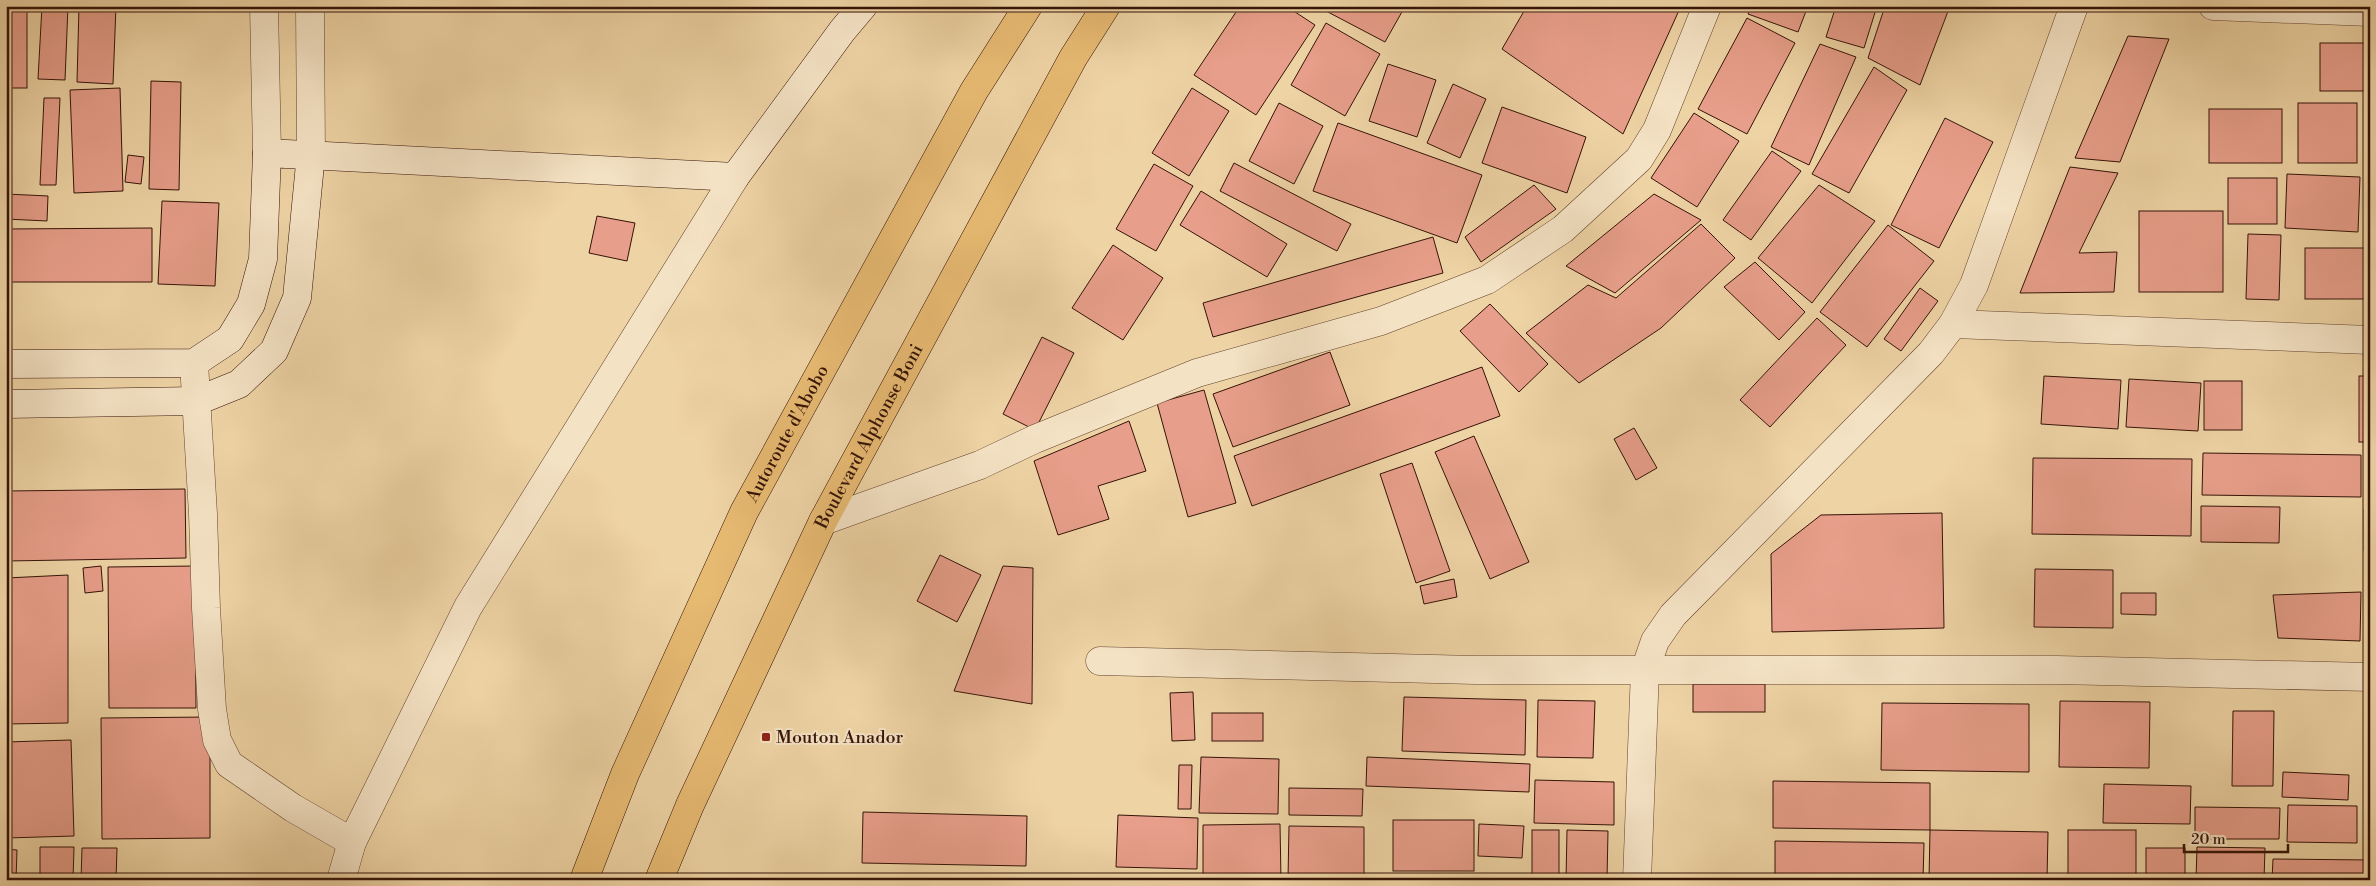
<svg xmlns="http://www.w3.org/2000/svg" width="2376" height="886" font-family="'Libre Bodoni',serif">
<rect width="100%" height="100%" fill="#eed3a4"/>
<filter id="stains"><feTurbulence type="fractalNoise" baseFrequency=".004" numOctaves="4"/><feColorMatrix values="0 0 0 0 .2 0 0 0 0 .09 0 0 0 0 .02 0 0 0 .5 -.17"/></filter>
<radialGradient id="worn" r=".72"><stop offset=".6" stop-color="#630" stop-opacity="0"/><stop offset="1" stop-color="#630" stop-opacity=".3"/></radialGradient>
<g fill="#e79e8a" stroke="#351307">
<rect x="6" y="6" width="21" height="82"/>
<path d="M42,6H68L65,80L38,79Z"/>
<path d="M79,6H116L113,84L77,82Z"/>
<path d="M1240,6H1286L1315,25L1256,115L1194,75Z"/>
<path d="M1329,6H1395L1403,10L1385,42L1326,11Z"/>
<path d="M1527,6H1681L1623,134L1502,49Z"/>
<path d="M1751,6H1808L1798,32L1748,14Z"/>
<path d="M1836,6H1877L1864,48L1826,37Z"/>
<path d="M1885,6H1950L1920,85L1868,58Z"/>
<path d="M1747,18L1795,43L1747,134L1698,109Z"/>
<path d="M1326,23L1380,54L1345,116L1291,85Z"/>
<path d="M2128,36L2169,39L2120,162L2075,158Z"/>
<rect x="2320" y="43" width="50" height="48"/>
<path d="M1820,44L1856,57L1809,165L1771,147Z"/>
<path d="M1388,64L1436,80L1417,137L1369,121Z"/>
<path d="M1874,67L1907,90L1849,193L1812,174Z"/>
<path d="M151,81L181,82L179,190L149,189Z"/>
<path d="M1453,84L1486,99L1460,158L1427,143Z"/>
<path d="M120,88L123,191L74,193L70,90Z"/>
<path d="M1192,88L1229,111L1189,176L1152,153Z"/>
<path d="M44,98H60L56,185H40Z"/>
<path d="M1279,103L1323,126L1294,184L1249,161Z"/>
<rect x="2298" y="103" width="59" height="60"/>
<path d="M1502,107L1586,137L1567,193L1482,163Z"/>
<rect x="2209" y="109" width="73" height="54"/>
<path d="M1694,113L1739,141L1697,207L1651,178Z"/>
<path d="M1945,118L1993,142L1939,248L1891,225Z"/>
<path d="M1338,123L1482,175L1457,243L1313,191Z"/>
<path d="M1772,151L1801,171L1751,240L1723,220Z"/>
<path d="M128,155L144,157L141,184L125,182Z"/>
<path d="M1234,163L1351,224L1337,251L1220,191Z"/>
<path d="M1154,164L1193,186L1156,251L1116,229Z"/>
<path d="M2070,167L2118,173L2079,253L2117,252L2114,292L2020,293Z"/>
<path d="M2287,174L2360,177L2358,232L2285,228Z"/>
<rect x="2368" y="175" width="2" height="35"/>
<rect x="2228" y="178" width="49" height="46"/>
<path d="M1534,185L1556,209L1481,262L1465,237Z"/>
<path d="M1819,185L1875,221L1812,303L1758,258Z"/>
<path d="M1201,191L1287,244L1267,277L1180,225Z"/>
<path d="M6,194L48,196L47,221L6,219Z"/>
<path d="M1654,194L1701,220L1615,293L1566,266Z"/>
<path d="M162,201L219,203L215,286L158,284Z"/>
<rect x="2139" y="211" width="84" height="81"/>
<path d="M597,216L635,223L627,261L589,253Z"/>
<path d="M1701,224L1735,258L1661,328L1579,383L1526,333L1588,285L1616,298Z"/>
<path d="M1888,225L1934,261L1867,347L1820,312Z"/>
<path d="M152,228V282H6V229Z"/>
<path d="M2248,234L2281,235L2279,300L2246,299Z"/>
<path d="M1433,237L1443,273L1213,337L1203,303Z"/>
<path d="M1113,245L1163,278L1123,340L1072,308Z"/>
<rect x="2305" y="248" width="65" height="51"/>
<path d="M1755,262L1805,312L1779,340L1724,287Z"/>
<path d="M1920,288L1938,301L1901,351L1884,339Z"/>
<path d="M1490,304L1548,364L1519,392L1460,331Z"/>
<path d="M1817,318L1846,345L1770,427L1740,400Z"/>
<path d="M1042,337L1074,353L1035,430L1003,414Z"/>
<path d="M1330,352L1350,405L1233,447L1213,394Z"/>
<path d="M1482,367L1500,416L1252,506L1234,456Z"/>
<path d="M2044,376L2121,380L2118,429L2041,424Z"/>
<rect x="2359" y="376" width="11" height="66"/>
<path d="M2129,379L2201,383L2198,431L2126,427Z"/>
<rect x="2204" y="381" width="38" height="49"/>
<path d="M1204,390L1236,503L1188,517L1157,403Z"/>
<path d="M1129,421L1146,471L1098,486L1109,519L1058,535L1034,461Z"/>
<path d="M1634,428L1657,468L1636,480L1614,439Z"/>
<path d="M1474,436L1529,562L1490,579L1435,452Z"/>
<rect x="2368" y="447" width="2" height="53"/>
<path d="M2203,453L2361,455V497L2202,495Z"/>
<path d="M2033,458L2192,459L2191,536L2032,534Z"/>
<path d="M1412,463L1450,571L1416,583L1380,474Z"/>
<path d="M185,489L186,558L6,561V491Z"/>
<path d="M2201,506L2280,507L2279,543L2201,542Z"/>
<path d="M2364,509H2370V552L2364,551Z"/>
<path d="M1942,513L1944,628L1772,632L1771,554L1821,515Z"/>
<path d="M940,555L981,575L957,622L917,601Z"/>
<path d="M101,566L103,591L85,593L83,568Z"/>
<path d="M195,566L196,708H109L108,567Z"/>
<path d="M1003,566L1033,568L1032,704L954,691Z"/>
<path d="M2035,569L2113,570V628L2034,627Z"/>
<path d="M68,575V723L6,724V578Z"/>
<path d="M1454,579L1457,597L1424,604L1420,586Z"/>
<path d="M2361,592L2360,641L2278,638L2273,595Z"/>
<path d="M2121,593H2156V615L2121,614Z"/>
<rect x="1693" y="684" width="72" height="28"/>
<path d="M1193,692L1195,740L1172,741L1170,693Z"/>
<path d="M1404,697L1526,700L1525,755L1402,751Z"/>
<path d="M1538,700L1595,701L1593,758L1537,757Z"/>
<path d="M2060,701L2150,702L2149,768L2059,767Z"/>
<path d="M1882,703L2029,704V772L1881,770Z"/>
<path d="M2233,711H2274L2273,786H2232Z"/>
<rect x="1212" y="713" width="51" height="28"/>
<path d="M210,717V838L102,839L101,718Z"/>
<path d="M71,740L74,836L6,838V742Z"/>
<path d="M1201,757L1279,759L1278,814L1199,813Z"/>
<path d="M1367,757L1530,764L1529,792L1366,786Z"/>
<path d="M1179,765H1192L1191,809H1178Z"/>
<path d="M2283,772L2349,775L2348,800L2282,797Z"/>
<path d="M1535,780L1614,782V825L1534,823Z"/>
<path d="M1773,781L1930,783V830L1773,828Z"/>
<path d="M2104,784L2191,786L2190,824L2103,823Z"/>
<path d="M1289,788L1363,789L1362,816L1289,815Z"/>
<path d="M2288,805L2357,806V843L2287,842Z"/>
<path d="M2195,807L2280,808L2279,839H2195Z"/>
<path d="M863,812L1027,816L1026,866L862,863Z"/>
<path d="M1118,815L1198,818L1197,869L1116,867Z"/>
<rect x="1393" y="820" width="81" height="51"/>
<path d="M1280,824L1281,880H1203V825Z"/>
<path d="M1479,824L1524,826L1522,858L1478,856Z"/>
<path d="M1289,826L1364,827V880L1288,879Z"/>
<rect x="1532" y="830" width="27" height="50"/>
<path d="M1567,830L1608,831L1607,880H1566Z"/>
<path d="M1930,830L2048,832L2047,880H1929Z"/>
<rect x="2068" y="830" width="68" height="50"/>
<path d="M1775,841L1924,843L1923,880L1775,879Z"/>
<path d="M40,847H74L73,880H40Z"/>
<path d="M2197,847L2265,848L2264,880H2196Z"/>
<path d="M82,848H117L116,880H81Z"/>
<rect x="2146" y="848" width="39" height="32"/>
<path d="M6,849L17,850L16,880H6Z"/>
<path d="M2273,859L2370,860V880H2272Z"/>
</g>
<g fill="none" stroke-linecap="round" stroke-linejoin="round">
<g stroke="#63432e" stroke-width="29">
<g id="minor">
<path d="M264,6L267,153"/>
<path d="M310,6L311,154"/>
<path d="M2213,6L2370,12"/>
<path d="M1953,324L2370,340"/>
<path d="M194,363L203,514L206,608L212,709L217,740L229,764L293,808L352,842"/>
<path d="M823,521L980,465L1035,439L1197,373L1381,321L1487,280L1563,229L1639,159L1657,130L1707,6"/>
<path d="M1100,661L1475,670H2057L2370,677"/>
<path d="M341,880L352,842L468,607L735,177"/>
<path d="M1637,880L1645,670L1655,641L1673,615L1931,353L1953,324L1974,285L2074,6"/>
</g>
</g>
<g stroke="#351307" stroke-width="29">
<g id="secondary">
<path d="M6,364L194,363L230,339L251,304L263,259L267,153L735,177L842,31L863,6"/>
<path d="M6,404L197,401L239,384L274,351L297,298L311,154"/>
</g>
</g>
<g stroke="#351307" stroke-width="29">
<g id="primary">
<path id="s1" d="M584,880L625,774L744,512L974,91L1028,6"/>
<path id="s2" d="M659,880L690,805L823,521L1073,58L1106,6"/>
</g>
</g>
<use href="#minor" stroke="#f4e2c4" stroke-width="28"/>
<use href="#secondary" stroke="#f4e2c4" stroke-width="28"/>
<use href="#primary" stroke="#e7ba72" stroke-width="28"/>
</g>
<rect fill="#8f2418" stroke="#f4e2c4" stroke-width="2" x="761" y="732" width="10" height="10" rx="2.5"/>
<g text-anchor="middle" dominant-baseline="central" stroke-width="4" stroke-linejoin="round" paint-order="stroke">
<g font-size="18" fill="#351307" stroke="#f4e2c4">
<text stroke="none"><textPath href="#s1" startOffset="491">Autoroute d'Abobo</textPath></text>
<text stroke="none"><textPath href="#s2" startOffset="491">Boulevard Alphonse Boni</textPath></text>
</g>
<g font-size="18" fill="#351307" stroke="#f4e2c4" text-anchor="start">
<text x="776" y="737">Mouton Anador</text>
</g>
</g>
<rect width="2376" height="886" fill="none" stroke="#eed3a4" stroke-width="25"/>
<rect x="8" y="8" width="2361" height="871" fill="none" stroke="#351307" stroke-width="2.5"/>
<rect x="12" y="12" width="2351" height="861" fill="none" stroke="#351307"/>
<path d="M2184 844v8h104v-8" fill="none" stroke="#351307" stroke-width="2.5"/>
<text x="2191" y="844" font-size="15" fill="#351307" stroke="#f4e2c4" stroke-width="4" paint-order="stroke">20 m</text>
<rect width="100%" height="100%" filter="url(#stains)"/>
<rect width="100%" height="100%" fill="url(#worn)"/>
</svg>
